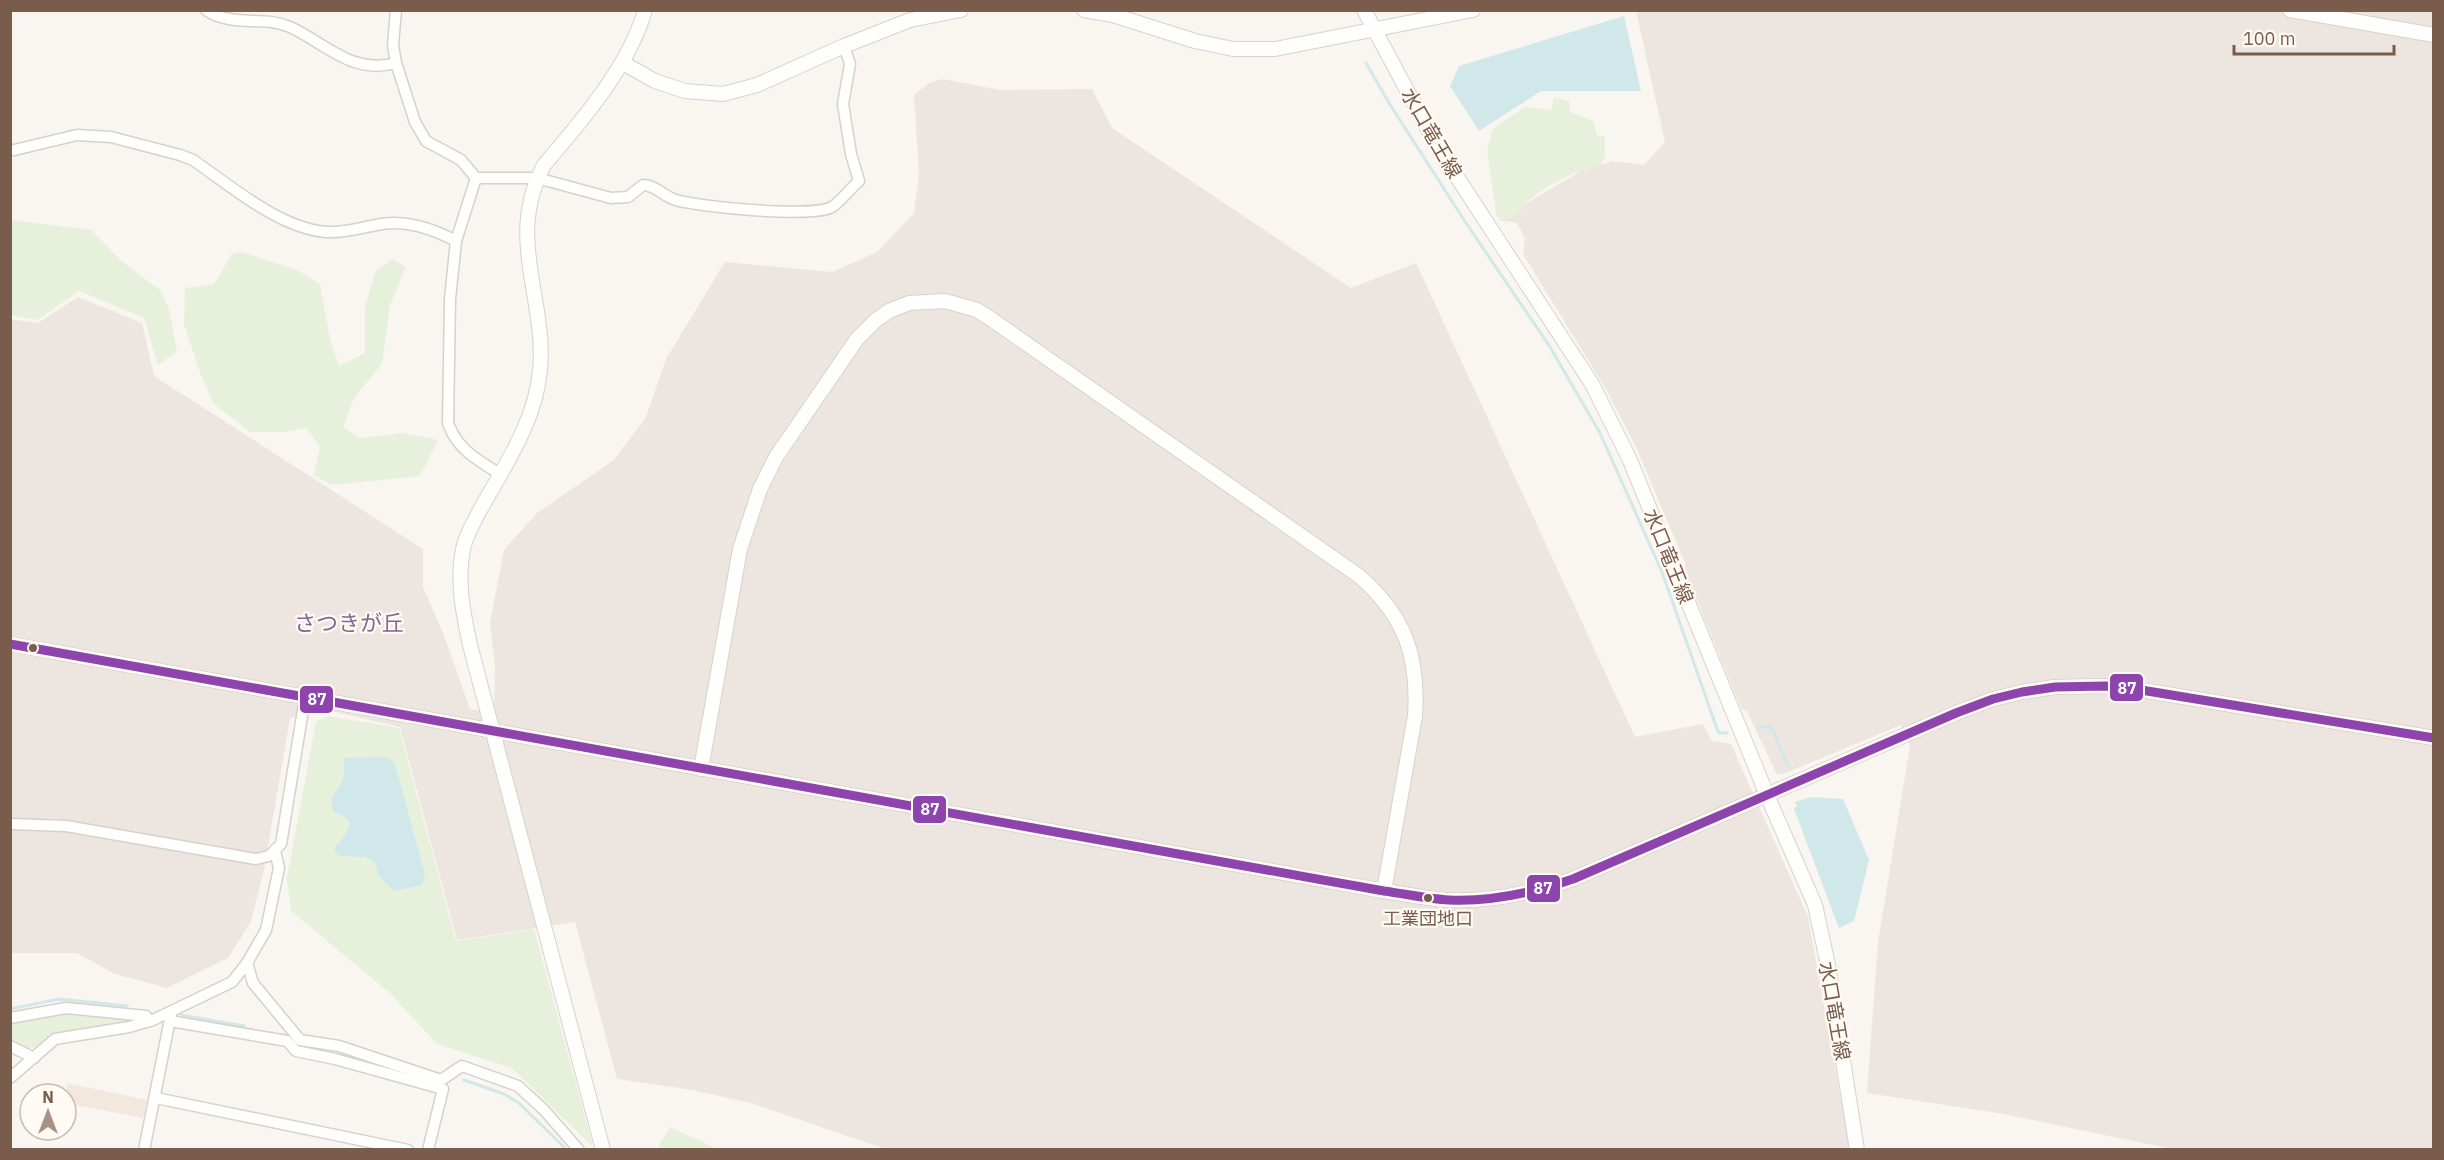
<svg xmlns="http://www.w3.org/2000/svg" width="2444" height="1160" font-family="'IBM Plex Sans','Noto Sans JP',sans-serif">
<rect width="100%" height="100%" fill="#f9f5f0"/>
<path fill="#f2e8de" d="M67,1083L147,1100L143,1118L66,1103Z"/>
<g fill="#ede5e0">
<path d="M1636,11H2433V1149H2171L2004,1114L1867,1093L1878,942L1910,746L1901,725L1781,775L1776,773L1747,711L1742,710L1684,569L1686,565L1636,447L1606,389L1523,254L1525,238L1517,223L1499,220L1581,171L1612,161L1644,165L1665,142Z"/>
<path d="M943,79L1000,90L1092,89L1112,128L1351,288L1416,263L1635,737L1703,724L1712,741L1731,744L1808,917L1850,1149H885L754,1104L693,1090L617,1079L575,922L457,940L400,727L322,709L290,718L264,870L251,922L228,958L167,988L115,974L77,953H11L10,319L38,323L78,297L142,323L154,376L423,549V587L443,633L470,709L494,714L495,667L490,623L504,550L537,513L614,460L646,417L666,359L725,262L832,272L877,252L914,213L919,175L914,95L929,83Z"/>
</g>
<g fill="#e7f0db">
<path d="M1554,97L1569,101L1570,112L1593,121L1597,136H1605V157L1601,165C1571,171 1530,192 1513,219L1497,218L1487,151L1493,129L1525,107L1551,110Z"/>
<path d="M11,220L91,230L120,260L161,291L169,310L177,351L158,365L144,318L79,291L37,320L11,315Z"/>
<path d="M241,252L297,270L320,284L330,339L339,366L365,353V307L375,272L392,259L406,267L390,305L382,364L354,398L343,427L360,438L403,433L438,440L420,476L332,485L314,475L320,447L307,428L284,432H250L214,404L201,375L184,324L185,288L214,284L232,254Z"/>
<path d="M329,716L399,728L456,941L534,929L593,1147L512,1068L437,1044L390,993L291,911L287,878L316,722Z"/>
<path d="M73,1011L141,1018L113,1025L53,1033L39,1047L28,1048L11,1039L10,1022Z"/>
<path d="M670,1127L718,1149H657Z"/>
</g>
<g fill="#d0e8ea">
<path d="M1624,16L1641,91H1541L1479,131L1450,86L1459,66Z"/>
<path d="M382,757L390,759L395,764L425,875L422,885L394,891L379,876L375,863L372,860L364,857L339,856L335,852V847C340,840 356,827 346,818C342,815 337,814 333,811C328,794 335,796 341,784C345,775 344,767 344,758Z"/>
<path d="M1811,797L1843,799L1869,860L1854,921L1839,928L1794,809L1797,806L1795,802Z"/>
</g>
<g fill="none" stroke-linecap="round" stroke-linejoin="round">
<g stroke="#d0e8ea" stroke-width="3">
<path d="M1366,63L1389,103L1464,220L1550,347L1600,433L1662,572L1716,726L1719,733H1727"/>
<path d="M1758,728L1771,726L1788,766"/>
<path d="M10,1009L59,999L127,1006"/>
<path d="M181,1015L244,1026"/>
<path d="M464,1080L504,1094L519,1103L567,1150"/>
</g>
<g stroke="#d7d1cb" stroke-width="13">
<g id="street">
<path d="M206,10C233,28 263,15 290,27C327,44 352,75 396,63"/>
<path d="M396,10L393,45L396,63L415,122L426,141L461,160L476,178H537L611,198L628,197L643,185C656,185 664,197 676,200C699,207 813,218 832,207C841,201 850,189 859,181L851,154L843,104L850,64L844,46"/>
<path d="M10,151L77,135L111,137L180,155L193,160C231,186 279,228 326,232C343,233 360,228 376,225C405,219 431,228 456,241"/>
<path d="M476,178L456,241L450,299L448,423C457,449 477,460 500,474"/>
<path d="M10,824L66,826L256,859L269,856L281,844L305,698"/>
<path d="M247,963L253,983L300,1040L339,1046L441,1080L462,1066L518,1086L544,1110L579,1150"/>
<path d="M10,1018L66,1008L146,1016L150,1021"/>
<path d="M170,1021L287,1041L296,1051L335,1059L443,1089L428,1150"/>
<path d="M10,1046L34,1058"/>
<path d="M10,1078L55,1039L129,1027L153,1020L232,982L247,963L266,930L279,868L275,851"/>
<path d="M156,1098L408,1150"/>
<path d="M144,1150L171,1014"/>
</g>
</g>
<g stroke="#d9d2cb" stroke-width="16">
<g id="secondary">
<path d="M1084,10L1113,15L1195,41L1233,49H1275L1473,10"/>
<path d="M1364,10L1438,148L1592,384L1629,458L1767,795L1815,905L1828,965L1857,1150"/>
<path d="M2290,10L2434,35"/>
<path d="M623,63L655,81L685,91L723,94L757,85L844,46L910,20L961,10"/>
<path d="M10,644L1384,891C1406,894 1428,899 1449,900C1492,902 1532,893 1573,879L1956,713L1993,699L2022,692L2055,687L2105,686L2129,688L2434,738"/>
<path d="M701,769L740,549L760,489L776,457L857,339L876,320L889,311L909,303L945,301L977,310L991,319L1359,576C1405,616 1419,656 1415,716L1384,891"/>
<path d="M603,1150L470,645C463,613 456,578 464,545C469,528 479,512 488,496C510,458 536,416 540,371C547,298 505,239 544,165C581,122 630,65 645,10"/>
</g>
</g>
<use href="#street" stroke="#fefefd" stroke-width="10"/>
<use href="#secondary" stroke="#fefefd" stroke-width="14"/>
<g stroke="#fffaf3" stroke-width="14">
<path id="bus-1" d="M10,644L1384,891C1406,894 1428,899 1449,900C1492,902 1532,893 1573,879L1956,713L1993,699L2022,692L2055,687L2105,686L2129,688L2434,738"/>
</g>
<use href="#bus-1" stroke="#8e44ad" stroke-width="9"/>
</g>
<g fill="#7a5c4d" stroke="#fffaf3" stroke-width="2">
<circle cx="33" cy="648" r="5"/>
<circle cx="1428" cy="898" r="5"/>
</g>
<g text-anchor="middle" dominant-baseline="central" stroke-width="4.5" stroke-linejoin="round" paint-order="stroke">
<g font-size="18" fill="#7a5c4d" stroke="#fffaf3">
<text x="1428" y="918">工業団地口</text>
</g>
<g font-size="20" fill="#7a5c4d" stroke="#fffaf3">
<text transform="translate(1432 133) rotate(60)">水口竜王線</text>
<text transform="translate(1669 556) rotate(68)">水口竜王線</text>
<text transform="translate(1835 1011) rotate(80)">水口竜王線</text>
</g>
<g font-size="22" fill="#846695" stroke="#fffaf3">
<text x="349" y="622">さつきが丘</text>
</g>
</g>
<g stroke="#fffaf3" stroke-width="2">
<rect x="2109" y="673" width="35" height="29" rx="6" fill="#8e44ad"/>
<rect x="299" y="685" width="35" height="29" rx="6" fill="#8e44ad"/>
<rect x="912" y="795" width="35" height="29" rx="6" fill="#8e44ad"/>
<rect x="1526" y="874" width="35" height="29" rx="6" fill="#8e44ad"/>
</g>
<g font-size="16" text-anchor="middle" font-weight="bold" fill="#fff">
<text x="2127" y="694">87</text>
<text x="317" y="705">87</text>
<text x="930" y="815">87</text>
<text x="1543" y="894">87</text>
</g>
<rect width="2444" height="1160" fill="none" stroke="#7a5c4d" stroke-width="24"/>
<g transform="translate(48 1112)"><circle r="28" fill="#fffaf3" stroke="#cabbb1" stroke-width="1.5"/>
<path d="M0-4.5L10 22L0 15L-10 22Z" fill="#a69286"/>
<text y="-9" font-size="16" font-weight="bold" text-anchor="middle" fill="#7a5c4d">N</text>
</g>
<path d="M2234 45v9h160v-9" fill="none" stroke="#7a5c4d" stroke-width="3"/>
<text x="2243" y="45" font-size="18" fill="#7a5c4d" stroke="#fffaf3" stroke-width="4.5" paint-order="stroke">100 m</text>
</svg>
